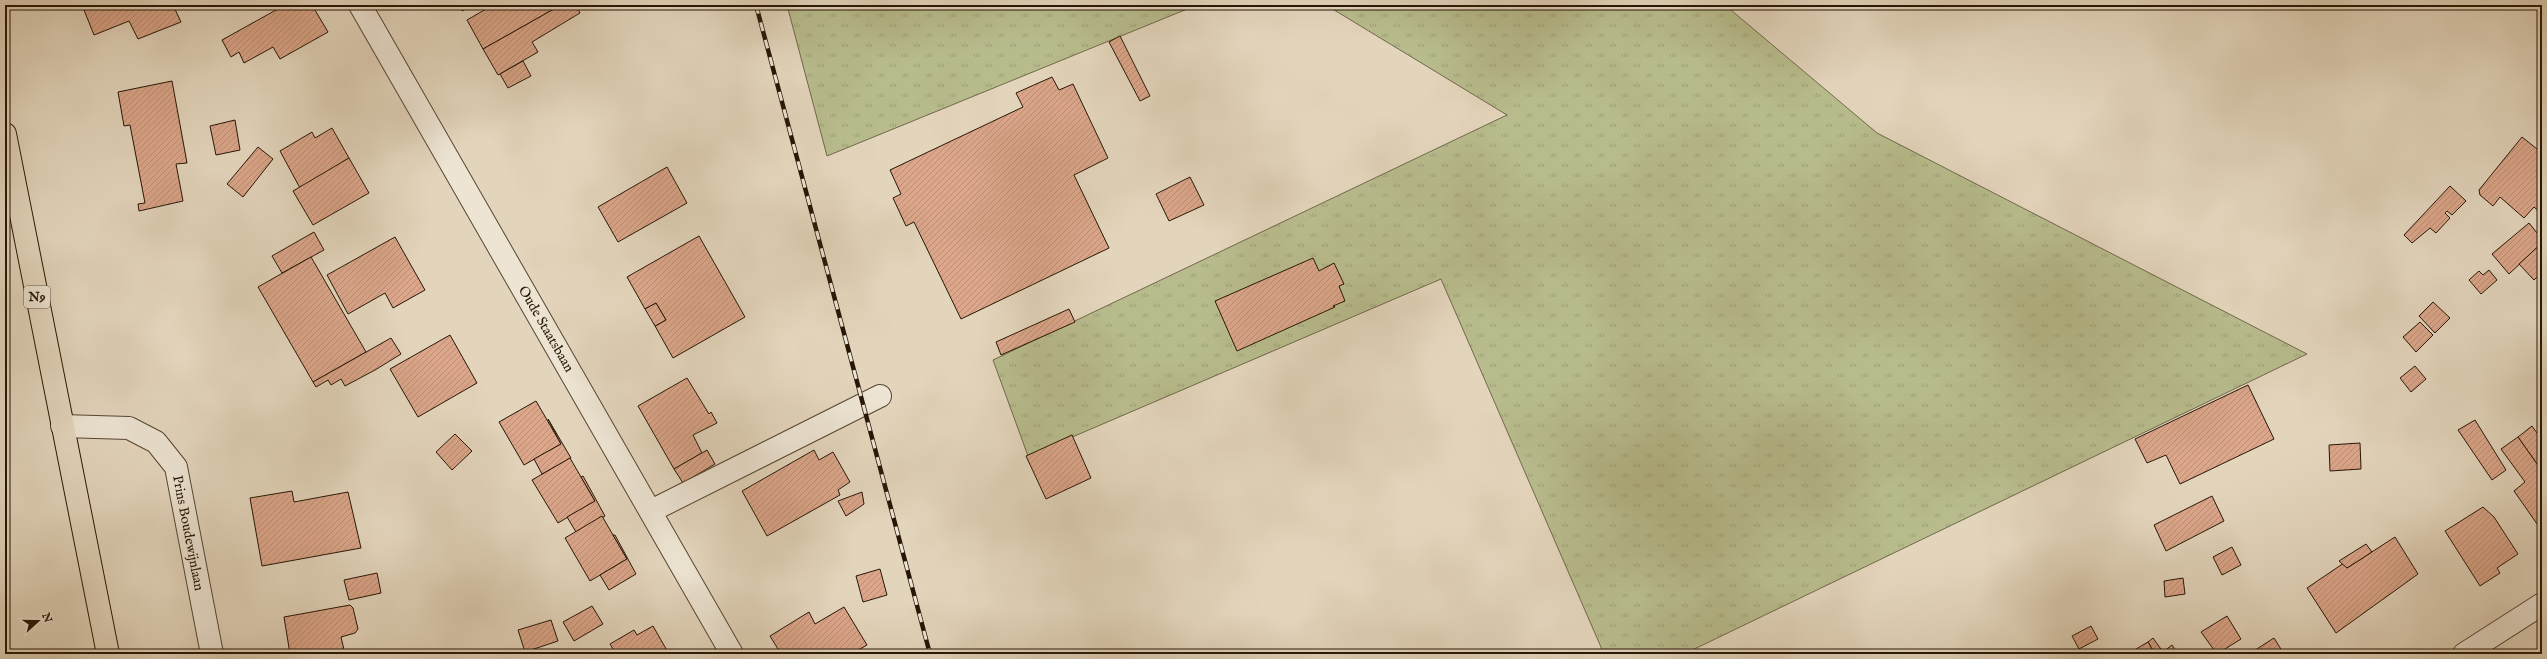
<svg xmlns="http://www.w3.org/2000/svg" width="2547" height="659" font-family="'IM FELL English',serif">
<defs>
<pattern id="grass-tufts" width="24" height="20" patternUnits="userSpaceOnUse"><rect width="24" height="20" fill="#b8bc8d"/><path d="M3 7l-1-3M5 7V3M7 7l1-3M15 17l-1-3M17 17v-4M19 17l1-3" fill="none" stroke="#9ea178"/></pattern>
<pattern id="building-hatch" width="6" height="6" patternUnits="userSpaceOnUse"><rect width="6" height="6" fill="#dba68a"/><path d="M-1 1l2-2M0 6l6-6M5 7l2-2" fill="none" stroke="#bc8e76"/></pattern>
</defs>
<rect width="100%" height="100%" fill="#e3d5bc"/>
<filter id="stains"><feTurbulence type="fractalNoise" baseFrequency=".005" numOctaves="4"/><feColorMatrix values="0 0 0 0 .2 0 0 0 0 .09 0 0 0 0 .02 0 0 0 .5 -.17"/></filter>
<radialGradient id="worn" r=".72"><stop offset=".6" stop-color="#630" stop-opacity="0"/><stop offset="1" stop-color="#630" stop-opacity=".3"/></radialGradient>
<g fill="url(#grass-tufts)" stroke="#70694a">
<path d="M787,5H1197L827,156Z"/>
<path d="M1326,5H1725L1877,133L2307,354L1684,654H1604L1441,279L1028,456L993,360L1507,115Z"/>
</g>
<g fill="url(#building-hatch)" stroke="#271606">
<path d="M82,5H173L181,22L138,39L129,21L94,35Z"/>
<path d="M285,5H312L328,32L280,59L273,47L244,63L239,52L231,57L222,40Z"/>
<path d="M459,5H473L462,11Z"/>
<path d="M493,5H512L515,10L524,5H561L483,49L467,20Z"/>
<path d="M561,5H576L580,13L532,42L538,52L498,75L483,49Z"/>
<path d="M1120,36L1150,96L1140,101L1109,42Z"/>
<path d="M523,61L531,76L508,88L500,74Z"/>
<path d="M1052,77L1059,90L1073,84L1108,158L1074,175L1109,248L961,319L914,222L906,226L893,198L901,194L890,170L1023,107L1016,93Z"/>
<path d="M172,81L187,163L176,164L183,201L139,211L138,204L145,203L130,125L124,126L118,92Z"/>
<path d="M235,120L240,150L216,155L210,126Z"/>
<path d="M332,128L349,158L300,188L280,151L312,132L315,138Z"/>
<path d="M2522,137L2542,153V214L2534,207L2524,218L2500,197L2493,206L2480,195L2479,190Z"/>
<path d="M258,147L273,159L243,197L227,184Z"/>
<path d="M349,158L369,193L313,225L293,191Z"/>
<path d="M667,167L687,203L618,242L598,207Z"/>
<path d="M1190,177L1204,205L1169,221L1156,194Z"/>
<path d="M2450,186L2466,201L2452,215L2447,211L2445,213L2450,218L2436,233L2430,228L2412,243L2404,235Z"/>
<path d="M2529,223L2542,239V243L2509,274L2492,254Z"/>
<path d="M314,232L324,250L282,273L272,256Z"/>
<path d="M699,236L745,317L673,358L655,326L666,320L656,303L645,309L627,277Z"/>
<path d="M395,237L425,290L393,308L385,293L348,314L327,275Z"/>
<path d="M2542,243V272L2534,280L2519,264Z"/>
<path d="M311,257L366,352L313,382L258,287Z"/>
<path d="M1313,258L1319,271L1334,263L1344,284L1339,286L1345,301L1333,306L1335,307L1237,351L1215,301Z"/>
<path d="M2489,270L2497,280L2481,294L2469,280L2479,271L2483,275Z"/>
<path d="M2433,302L2450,318L2435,333L2419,316Z"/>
<path d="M656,303L666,320L655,326L645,309Z"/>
<path d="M1069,309L1075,322L1001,355L996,342Z"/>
<path d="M2420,322L2433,335L2416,352L2403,337Z"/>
<path d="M450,335L477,383L418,417L390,369Z"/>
<path d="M391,338L401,354L375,370L345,386L341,379L331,385L328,380L316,387L313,382Z"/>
<path d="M2415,366L2426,379L2411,392L2400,378Z"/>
<path d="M687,378L709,414L711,412L717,423L693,435L702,453L674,469L638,406Z"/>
<path d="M2248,385L2274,439L2180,484L2166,455L2147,463L2135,439Z"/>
<path d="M536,401L561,444L524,465L499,422Z"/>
<path d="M548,419L571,458L542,474L534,459L561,444Z"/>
<path d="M2475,420L2506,470L2492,480L2458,430Z"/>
<path d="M2532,426L2542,440V471L2518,437Z"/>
<path d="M455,434L472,451L452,470L436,452Z"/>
<path d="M1072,435L1091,478L1046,499L1026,456Z"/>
<path d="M2518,437L2542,471V531L2514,491L2525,482L2501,449Z"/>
<path d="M2360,443L2361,469L2330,471L2329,445Z"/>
<path d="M707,450L715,464L683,483L674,469Z"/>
<path d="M814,450L819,460L833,452L850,482L838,490L840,495L767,536L742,491Z"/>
<path d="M570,458L595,501L558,523L532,480Z"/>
<path d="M583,476L605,516L576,532L567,517L595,501L581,477Z"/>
<path d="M292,491L294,502L348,492L361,548L262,566L250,498Z"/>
<path d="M862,492L864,504L846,516L838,501Z"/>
<path d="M2212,496L2224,521L2166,551L2154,525Z"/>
<path d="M2483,507L2494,517L2518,554L2497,568L2500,573L2480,586L2445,531Z"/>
<path d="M602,516L627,559L590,581L565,538Z"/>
<path d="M613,535H615L636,574L609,590L600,575L627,559Z"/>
<path d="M2395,537L2418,574L2336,633L2307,588L2341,565L2344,563L2347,568Z"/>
<path d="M2366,544L2372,552L2347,568L2339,561Z"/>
<path d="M2232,547L2241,565L2222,575L2213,557Z"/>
<path d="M880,569L887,595L863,602L856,576Z"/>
<path d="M377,573L381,593L349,600L344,580Z"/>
<path d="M2183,578L2185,594L2165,597L2164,581Z"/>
<path d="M350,605L353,608L358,629L355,633L341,637L345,654H290L284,617Z"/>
<path d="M592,606L603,624L574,641L563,622Z"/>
<path d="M844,607L867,645L851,654H781L770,636L809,612L815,624Z"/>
<path d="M2227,616L2241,639L2217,654L2201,632Z"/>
<path d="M551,620L558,641L525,652L518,630Z"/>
<path d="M653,626L669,654H616L610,644L634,630L637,635Z"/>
<path d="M2091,626L2098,639L2079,649L2072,636Z"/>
<path d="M2153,638L2163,652L2172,645L2178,654H2155L2148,642Z"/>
<path d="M2274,638L2284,654H2249Z"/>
<path d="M2148,642L2155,654H2133L2131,652Z"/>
</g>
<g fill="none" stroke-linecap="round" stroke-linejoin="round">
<g stroke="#564634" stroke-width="24">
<g id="minor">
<path d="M360,5L732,654"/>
<path d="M62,426L129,428L156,442L176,467L212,654"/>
<path d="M651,511L880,396"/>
<path d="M2464,654L2542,604"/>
</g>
</g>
<g stroke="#271606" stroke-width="24">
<path id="major" d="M5,134L108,654"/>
</g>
<use href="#minor" stroke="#ede4d3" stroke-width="22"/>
<use href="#major" stroke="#e3d5bc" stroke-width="22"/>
<g stroke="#271606" stroke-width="4.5">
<path id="rail" d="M756,5L930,654"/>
</g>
<use href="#rail" stroke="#ede4d3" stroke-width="3" stroke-dasharray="9" stroke-linecap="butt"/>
</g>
<g text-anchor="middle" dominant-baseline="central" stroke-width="3" stroke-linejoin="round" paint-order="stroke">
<rect fill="#ede4d3" stroke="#625444" stroke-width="1" x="24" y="286" width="26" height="22" rx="3"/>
<g font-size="13" font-weight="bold" fill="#271606">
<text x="37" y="297">N9</text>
</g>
<g font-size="14" fill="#271606" stroke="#ede4d3">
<text transform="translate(546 329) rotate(60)">Oude Staatsbaan</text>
<text transform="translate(188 533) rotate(79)">Prins Boudewijnlaan</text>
</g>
</g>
<rect width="2547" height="659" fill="none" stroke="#e3d5bc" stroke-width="20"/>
<rect x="6" y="6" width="2535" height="647" fill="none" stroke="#271606" stroke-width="2"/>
<rect x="10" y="10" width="2527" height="639" fill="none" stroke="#271606"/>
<g transform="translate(38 621) rotate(69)" stroke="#ede4d3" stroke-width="3" paint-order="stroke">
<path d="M0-3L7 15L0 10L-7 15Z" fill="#271606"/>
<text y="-6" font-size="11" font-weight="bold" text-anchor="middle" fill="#271606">N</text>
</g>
<rect width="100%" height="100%" filter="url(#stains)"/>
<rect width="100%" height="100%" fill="url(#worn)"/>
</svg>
